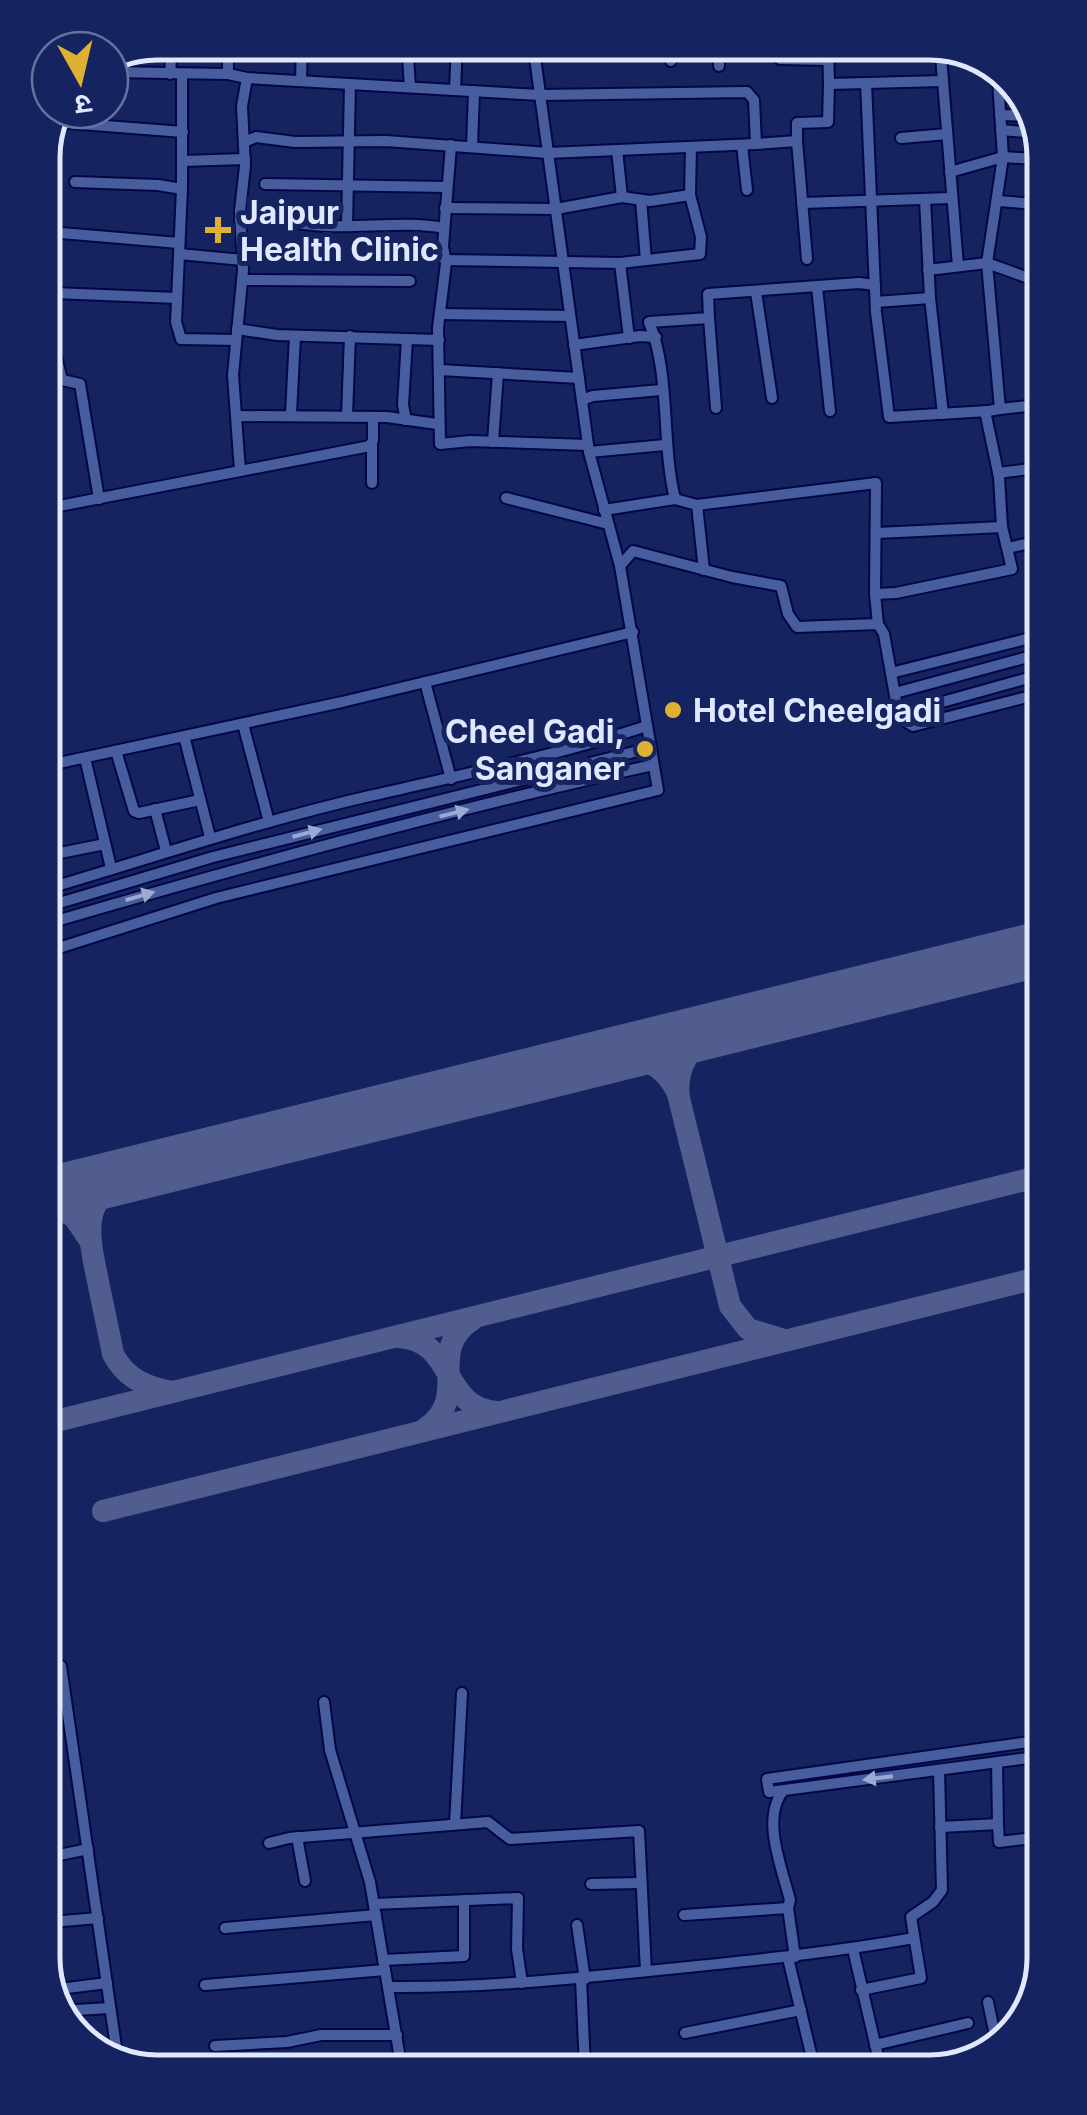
<svg xmlns="http://www.w3.org/2000/svg" width="1087" height="2115" font-family="Inter,'Noto Sans Devanagari',sans-serif">
<rect width="100%" height="100%" fill="#152460"/>
<g fill="none" stroke-linecap="round" stroke-linejoin="round">
<g stroke="#505d8e" stroke-width="22">
<path d="M720,1030C691,1044 675,1065 679,1098L730,1306L748,1329L781,1339"/>
<path d="M599,1057C632,1051 664,1061 678,1094"/>
<path d="M146,1170C85,1191 84,1218 97,1276C102,1302 108,1328 113,1354C125,1377 144,1387 168,1391"/>
<path d="M47,1202L74,1217L89,1239"/>
<path d="M398,1337C457,1340 440,1408 497,1412"/>
<path d="M48,1423L1041,1176"/>
<path d="M425,1429C473,1397 424,1351 472,1320"/>
<path d="M103,1511L1041,1277"/>
</g>
<path stroke="#505d8e" stroke-width="55" d="M47,1195L1040,949"/>
<g stroke="#040743" stroke-width="14">
<g id="minor">
<path d="M407,43L410,87"/>
<path d="M533,43L589,452L620,566"/>
<path d="M669,43L671,61"/>
<path d="M772,43L773,54L780,59L828,60"/>
<path d="M828,43L829,84L943,81"/>
<path d="M940,44L958,266"/>
<path d="M626,45V43"/>
<path d="M719,66V43"/>
<path d="M110,72L228,74L247,78L540,95L747,92L754,100L756,144L548,153L386,141L295,142L256,137L244,142"/>
<path d="M120,73L121,57"/>
<path d="M170,74L172,43"/>
<path d="M182,74V189L176,322L181,339L236,340"/>
<path d="M228,74V43"/>
<path d="M301,81L302,43"/>
<path d="M866,83L876,312L889,417L988,411L1000,409L987,263L1003,157L997,65"/>
<path d="M455,90L457,43"/>
<path d="M1000,115L1036,116"/>
<path d="M55,122L183,132"/>
<path d="M1001,130L1036,133"/>
<path d="M901,138L947,134"/>
<path d="M797,141V123L828,122L829,84"/>
<path d="M756,144L797,141L807,259"/>
<path d="M451,145L443,246L446,263L438,328L440,444L470,441L588,445"/>
<path d="M742,145L747,190"/>
<path d="M472,147L474,91"/>
<path d="M617,150L622,197"/>
<path d="M182,161L245,159"/>
<path d="M950,172L1003,157L1036,159"/>
<path d="M75,182L158,185L182,189"/>
<path d="M265,184L447,187"/>
<path d="M925,199L930,298L943,414"/>
<path d="M641,200L646,260"/>
<path d="M998,201L1036,204"/>
<path d="M802,203L951,198"/>
<path d="M445,208L556,209L622,197L650,201L690,195"/>
<path d="M240,220C269,216 298,225 327,226C365,228 407,221 444,228"/>
<path d="M43,222L61,233L179,243"/>
<path d="M347,226L350,84"/>
<path d="M179,254L243,260"/>
<path d="M445,260L620,263L700,254L701,237L690,195L691,147"/>
<path d="M620,263L629,338"/>
<path d="M928,270L987,263L1037,281"/>
<path d="M242,280L410,281"/>
<path d="M43,284L54,293L177,298"/>
<path d="M817,287L830,411"/>
<path d="M756,292L772,398"/>
<path d="M876,302L930,298"/>
<path d="M441,314L570,316"/>
<path d="M709,318L716,408"/>
<path d="M237,329L277,335L439,340"/>
<path d="M574,345L640,336L656,337"/>
<path d="M54,348L62,380L80,384L99,499"/>
<path d="M440,370L579,378"/>
<path d="M582,400L593,396L661,390"/>
<path d="M1000,409L1037,405"/>
<path d="M291,414L295,336"/>
<path d="M236,416L387,417L437,424"/>
<path d="M347,416L350,336"/>
<path d="M406,420L403,405L407,339"/>
<path d="M493,442L498,373"/>
<path d="M589,452L665,445"/>
<path d="M240,471L370,446L373,440V417"/>
<path d="M998,473L1038,468"/>
<path d="M372,483V444"/>
<path d="M506,498L608,524"/>
<path d="M675,499C661,442 671,375 649,322L709,318L708,294L859,283L875,285"/>
<path d="M697,505L876,483L875,594"/>
<path d="M44,509L240,471L233,375L243,270L240,211L245,166L242,106L247,78"/>
<path d="M604,510L675,499L697,505L704,570"/>
<path d="M877,533L1002,527"/>
<path d="M1008,548L1038,541"/>
<path d="M878,624L875,594L896,593L1012,569L1002,527L999,477L985,411"/>
<path d="M891,673L1038,636"/>
<path d="M425,682L451,779"/>
<path d="M895,693L1039,654"/>
<path d="M899,714L1039,675"/>
<path d="M243,724L269,822"/>
<path d="M184,736L210,837"/>
<path d="M116,751L134,811L139,813L200,800"/>
<path d="M85,758L111,868"/>
<path d="M45,766L342,702L633,632"/>
<path d="M155,809L166,851"/>
<path d="M46,839L48,847L55,854L105,844"/>
<path d="M46,889C155,857 263,820 374,795C465,774 558,755 647,726"/>
<path d="M46,907L213,857L650,748"/>
<path d="M46,924C247,865 449,810 653,765"/>
<path d="M46,952L216,898L658,790L620,566L633,551L732,577L781,586L788,614L797,627L878,624L884,634L899,718L913,726L1039,694"/>
<path d="M61,1666L118,2061"/>
<path d="M324,1702L330,1750L370,1882L402,2070"/>
<path d="M1043,1740L767,1779L769,1792L1044,1756"/>
<path d="M783,1791C761,1819 782,1868 790,1900L788,1908L795,1957"/>
<path d="M455,1824L462,1693"/>
<path d="M998,1824L999,1842L1041,1837"/>
<path d="M940,1827L998,1824L997,1762"/>
<path d="M297,1837L305,1881"/>
<path d="M269,1843L289,1838L488,1822L510,1839L639,1831L646,1971"/>
<path d="M50,1857L88,1849"/>
<path d="M591,1884L640,1883"/>
<path d="M374,1904L518,1898L517,1949L522,1983"/>
<path d="M684,1915L788,1908"/>
<path d="M51,1922L98,1918"/>
<path d="M577,1925L585,1979"/>
<path d="M225,1928L376,1915"/>
<path d="M853,1949L880,2065"/>
<path d="M788,1958L814,2066"/>
<path d="M383,1960L464,1956V1900"/>
<path d="M581,1979L585,2068"/>
<path d="M205,1985L385,1970"/>
<path d="M388,1987C485,1988 581,1978 678,1968C757,1960 835,1952 914,1938"/>
<path d="M51,1990L107,1983"/>
<path d="M861,1990L921,1978L911,1917L933,1902L942,1890L939,1770"/>
<path d="M988,2002L997,2045"/>
<path d="M58,2011L110,2008"/>
<path d="M685,2033L801,2010"/>
<path d="M875,2045L968,2023"/>
<path d="M215,2046L287,2042L321,2035H397"/>
<path d="M533,2068L585,2061"/>
</g>
</g>
<use href="#minor" stroke="#475d9e" stroke-width="10"/>
</g>
<defs><path id="oneway-solid" d="M-6-.8H1V-3.2L6.5 0L1 3.2V.8H-6Z" transform="scale(2.5)"/></defs>
<g fill="#9ba9d3">
<use href="#oneway-solid" transform="translate(454 813) rotate(-14)"/>
<use href="#oneway-solid" transform="translate(307 833) rotate(-15)"/>
<use href="#oneway-solid" transform="translate(140 896) rotate(-16)"/>
<use href="#oneway-solid" transform="translate(878 1778) rotate(173)"/>
</g>
<g fill="#deb133" stroke="#152460" stroke-width="4">
<path d="M213 215h10v10h10v10h-10v10h-10v-10h-10v-10h10z"/>
<circle cx="673" cy="710" r="10"/>
<circle cx="645" cy="749" r="10"/>
</g>
<g text-anchor="middle" dominant-baseline="central" stroke-width="10" stroke-linejoin="round" paint-order="stroke">
<g font-size="32" font-weight="bold" fill="#dfe8ff" stroke="#152460" text-anchor="start">
<text x="240" y="212">Jaipur<tspan x="240" dy="37">Health Clinic</tspan></text>
<text x="693" y="710">Hotel Cheelgadi</text>
<text x="625" y="731" text-anchor="end">Cheel Gadi,<tspan x="625" dy="37">Sanganer</tspan></text>
</g>
</g>
<path d="M0 0H1087V2115H0ZM157 60H930A97 97 0 0 1 1027 157V1958A97 97 0 0 1 930 2055H157A97 97 0 0 1 60 1958V157A97 97 0 0 1 157 60Z" fill="#152460" fill-rule="evenodd"/>
<path fill="none" stroke="#dfe8ff" stroke-width="5" d="M157 60H930A97 97 0 0 1 1027 157V1958A97 97 0 0 1 930 2055H157A97 97 0 0 1 60 1958V157A97 97 0 0 1 157 60Z"/>
<g transform="translate(80 80) rotate(172)"><circle r="48" fill="#152460" stroke="#6672a0" stroke-width="2.5"/>
<path d="M0-8L18 38L0 25L-18 38Z" fill="#deb133"/>
<text y="-15" font-size="28" font-weight="bold" text-anchor="middle" fill="#dfe8ff">उ</text>
</g>
</svg>
